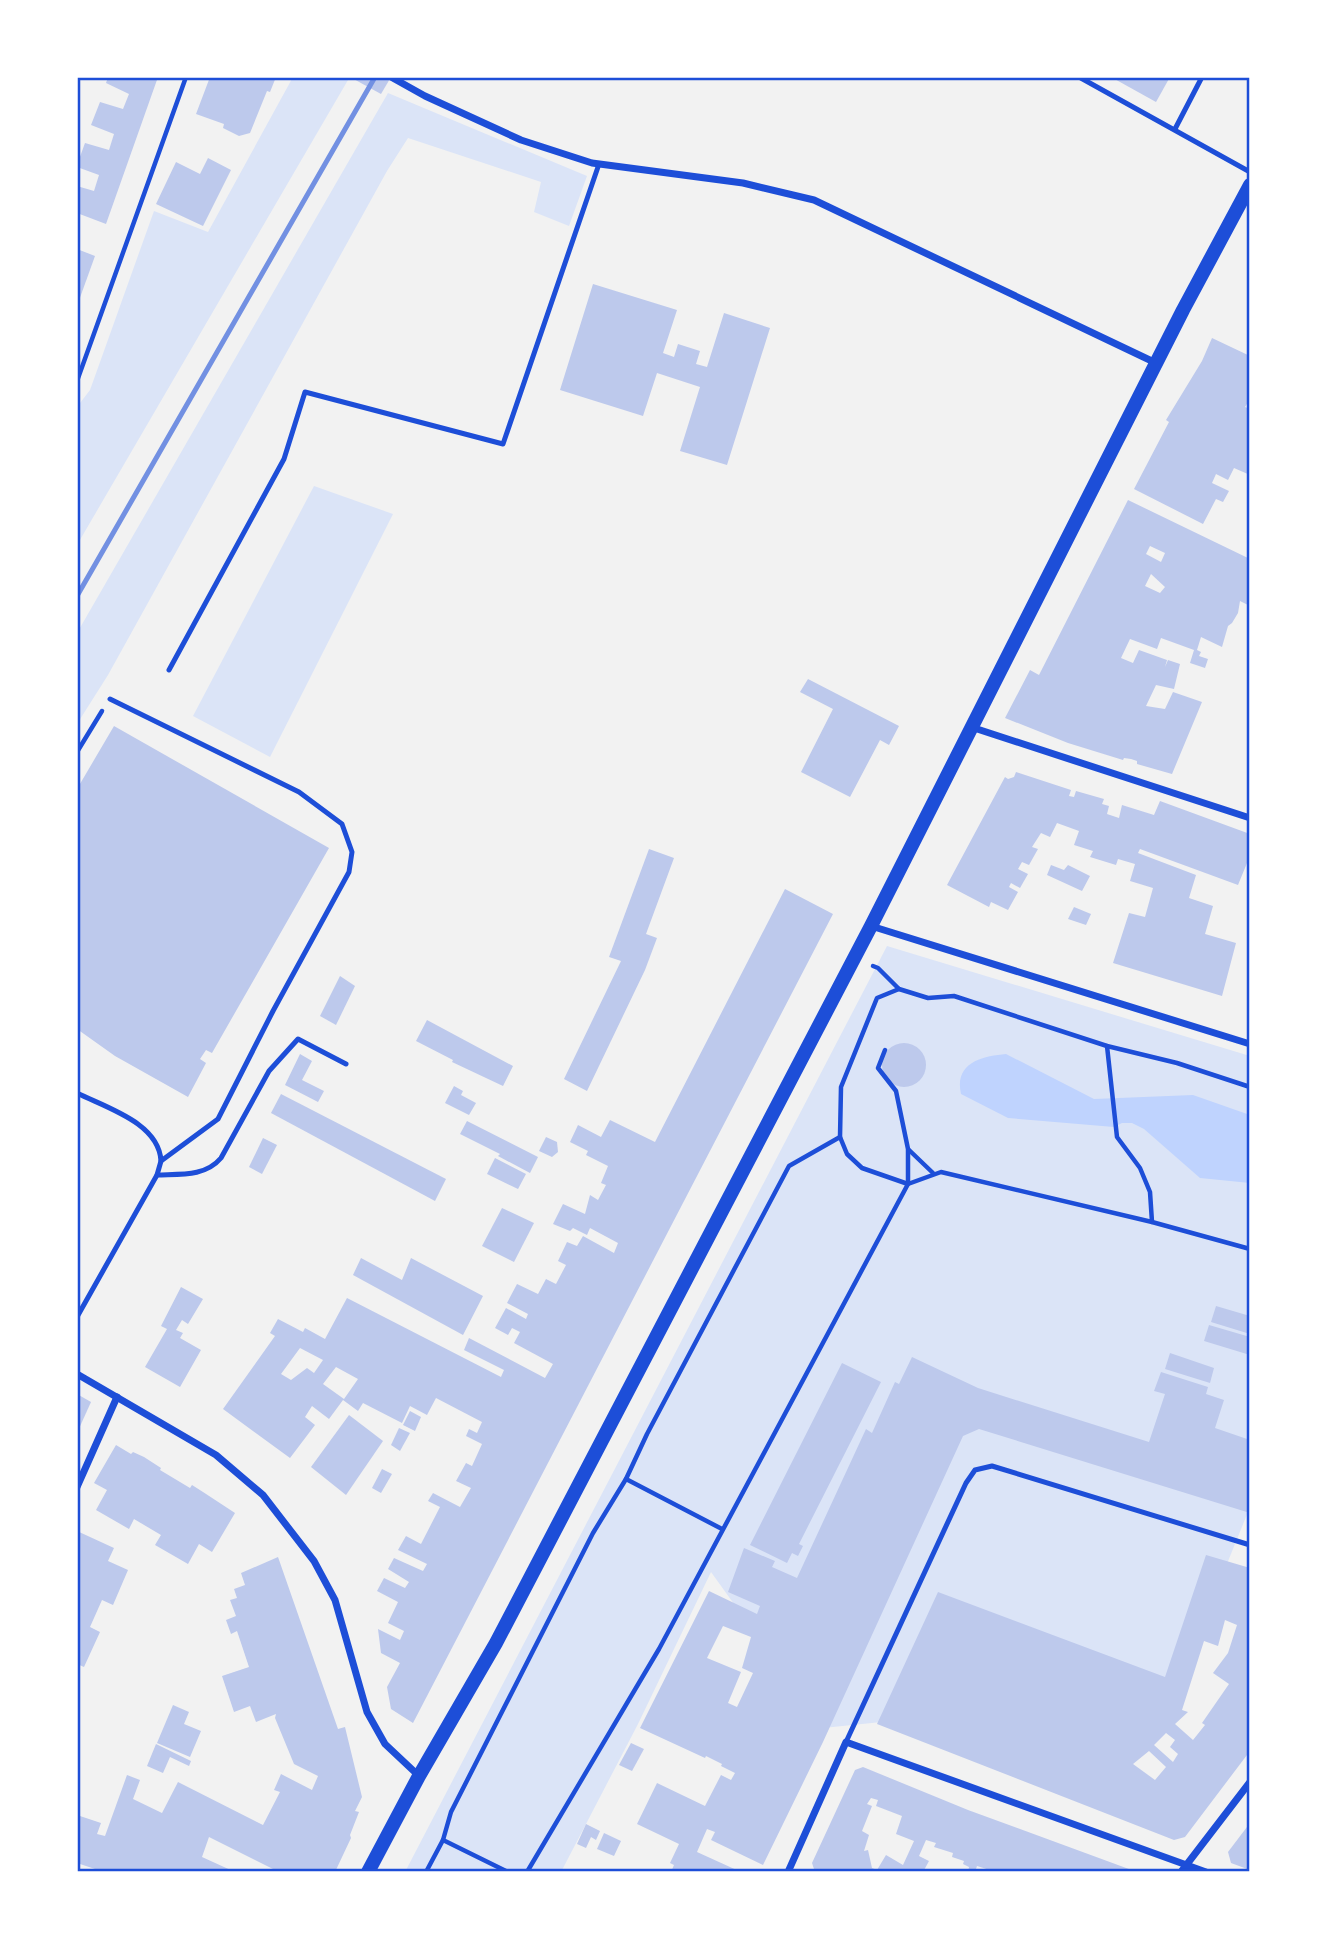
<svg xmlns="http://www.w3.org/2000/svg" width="1327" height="1949" font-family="Helvetica,sans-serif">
<rect width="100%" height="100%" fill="#f2f2f2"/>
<g fill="#dbe4f7">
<path d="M293,77H343L348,80L77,545V407L90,390L154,211L208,232Z"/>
<path d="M388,93L587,176L569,226L534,212L541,182L408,138L387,171L108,675L77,724V633Z"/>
<path d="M314,486L393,514L270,757L193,716Z"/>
<path d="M887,946L1250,1056V1507L1175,1692L823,1728L711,1572L638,1724L561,1872H405Z"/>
</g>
<path fill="#bfd3fe" d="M1006,1054L1094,1099L1193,1095L1250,1115V1183L1200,1178L1144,1129L1132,1123H1122L1114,1127L1008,1118L961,1094C954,1063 982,1056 1006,1054Z"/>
<g fill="#bdc9ec" fill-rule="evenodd">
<path d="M108,77H158L106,224L77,213V186L94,191L99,175L77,167V165L85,143L109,150L114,134L91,125L100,102L123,109L129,94L106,83Z"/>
<path d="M210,77H276L270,92L267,91L250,133L239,136L223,128L224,124L196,114Z"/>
<path d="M350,77H391L381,94Z"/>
<path d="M1111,77H1170L1156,102Z"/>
<path d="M208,158L231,170L203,226L156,204L176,162L200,174Z"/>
<path d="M77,249L95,256L77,306Z"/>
<path d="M593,284L677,310L663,353L674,357L678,344L700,351L696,364L707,367L724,313L770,328L727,465L680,451L700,387L657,373L643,416L560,390Z"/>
<path d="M1212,338L1250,356V399L1245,407L1250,409V475L1234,468L1228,480L1216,474L1212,483L1229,491L1223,502L1216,499L1203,524L1134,489L1169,422L1166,420L1202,361Z"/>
<path d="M1128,500L1250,559V606L1240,601L1238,613L1232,623L1228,626L1222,647L1201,637L1197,650L1201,652L1199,656L1208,659L1205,668L1190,663L1194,650L1161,638L1157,649L1130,639L1121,658L1133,663L1139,650L1167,660L1165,667L1168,660L1180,664L1174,689L1156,685L1146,706L1165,709L1173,692L1202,702L1172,774L1137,764V761L1131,759L1124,758L1123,760L1068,743L1005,718L1030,670L1039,675ZM1150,546L1165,553L1161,562L1146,554ZM1151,574L1165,587L1160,593L1145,586Z"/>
<path d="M808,679L899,726L889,745L880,740L850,797L801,772L833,709L800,692Z"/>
<path d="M114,726L329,848L212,1053L206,1050L200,1059L206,1063L188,1097L115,1056L77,1029V789Z"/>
<path d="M1016,772L1071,790L1069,796L1074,797L1076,791L1104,799L1102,804L1109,806L1107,814L1119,818L1122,805L1154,815L1160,801L1250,834V864L1247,863L1238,885L1140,849L1138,853L1196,875L1189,898L1213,906L1205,934L1236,943L1222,996L1113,963L1129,913L1145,917L1153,888L1130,881L1135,864L1118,859L1116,865L1090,857L1093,851L1074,845L1079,831L1057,823L1050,837L1041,833L1032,847L1038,849L1029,865L1022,862L1018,869L1028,874L1020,888L1011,883L1009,887L1018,892L1008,910L991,902L989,907L947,885L1005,777L1008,779L1014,777Z"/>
<path d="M649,849L674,858L646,934L657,938L645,970L587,1091L564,1079L621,961L609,957Z"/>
<path d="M1051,865L1064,870L1068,865L1090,876L1082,891L1047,875Z"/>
<path d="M785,889L833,914L413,1723L391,1709L387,1687L400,1663L381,1653L378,1629L400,1640L404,1631L388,1623L398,1602L377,1591L384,1578L405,1588L409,1582L388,1569L394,1558L423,1571L427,1564L398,1550L406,1536L421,1544L440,1507L428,1501L433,1493L460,1507L471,1488L456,1481L466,1463L472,1466L482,1444L466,1436L469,1429L477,1433L482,1422L436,1398L427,1415L410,1406L402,1423L363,1403L358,1411L343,1400L329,1419L312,1406L305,1417L315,1425L290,1458L223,1409L275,1336L270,1333L278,1319L303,1332L305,1328L325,1339L347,1298L501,1377L504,1370L464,1350L469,1338L545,1378L553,1364L514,1343L520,1332L512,1328L508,1335L495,1328L506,1308L526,1319L528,1314L507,1303L517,1284L538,1294L546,1279L556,1284L566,1265L558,1261L567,1242L577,1246L583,1236L614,1253L618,1243L590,1228L587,1235L573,1228L570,1231L553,1224L563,1204L585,1214L590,1195L598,1200L606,1185L601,1183L608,1166L586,1155L588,1151L570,1142L578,1125L601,1137L610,1120L655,1142ZM300,1348L323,1360L314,1373L307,1368L291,1380L281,1374ZM336,1367L358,1379L344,1399L323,1384Z"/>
<path d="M1074,907L1091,914L1086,925L1068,919Z"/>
<path d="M340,976L355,986L336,1025L320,1016Z"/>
<path d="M427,1020L513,1066L503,1086L452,1062L453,1060L416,1041Z"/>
<circle cx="904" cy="1065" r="22"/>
<path d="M300,1054L312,1061L302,1080L324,1091L318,1102L285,1085Z"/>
<path d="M454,1086L463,1091L461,1095L476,1103L469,1115L445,1103Z"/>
<path d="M281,1094L446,1179L435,1201L271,1113Z"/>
<path d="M467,1121L538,1157L530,1173L498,1156L500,1154L460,1134Z"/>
<path d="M546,1137L557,1142L558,1152L552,1157L539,1151Z"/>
<path d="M263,1138L277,1145L262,1174L249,1167Z"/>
<path d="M495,1158L526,1174L518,1189L487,1174Z"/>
<path d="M502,1208L534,1223L514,1262L482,1246Z"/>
<path d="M361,1258L402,1280L411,1258L483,1296L463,1335L353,1275Z"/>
<path d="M181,1287L203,1299L188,1324L182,1320L176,1330L183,1333L180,1338L201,1350L180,1387L145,1367L167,1329L161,1326Z"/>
<path d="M1216,1306L1250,1316V1334L1211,1322Z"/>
<path d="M1209,1325L1250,1337V1355L1204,1341Z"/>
<path d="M1170,1353L1214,1368L1210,1383L1165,1369Z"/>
<path d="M912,1357L978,1388L1149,1442L1165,1394L1154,1391L1161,1372L1208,1387L1206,1394L1224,1400L1215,1428L1250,1440V1513L979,1429L963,1436L823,1742L763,1865L711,1840L715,1832L707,1829L697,1852L741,1872H671L674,1865L670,1863L679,1844L637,1824L657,1783L705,1806L721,1775L731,1780L735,1773L721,1766L722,1764L706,1756L705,1758L640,1728L709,1591L757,1614L760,1606L728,1592L744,1548L775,1561L772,1567L797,1578L866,1429L872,1433L895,1382L899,1384ZM723,1626L751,1637L742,1668L753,1673L737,1707L728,1703L741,1672L707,1658Z"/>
<path d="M842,1363L881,1382L799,1544L803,1546L798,1556L792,1553L787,1563L750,1545Z"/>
<path d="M77,1394L91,1402L77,1433Z"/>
<path d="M410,1411L421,1417L415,1431L403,1425Z"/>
<path d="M349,1415L383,1441L346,1495L311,1467Z"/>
<path d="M399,1428L410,1433L400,1451L391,1445Z"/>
<path d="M116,1445L131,1454L133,1452L144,1457L161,1468L160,1470L190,1488L192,1485L203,1492L235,1513L212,1552L199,1544L188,1564L155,1545L161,1535L134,1519L129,1529L96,1510L107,1490L94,1483Z"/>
<path d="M382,1469L392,1474L381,1493L372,1488Z"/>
<path d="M77,1531L114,1548L108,1561L128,1570L113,1605L102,1600L90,1627L100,1632L84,1667L77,1664Z"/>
<path d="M1206,1555L1250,1568V1751L1185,1837L1174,1840L877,1724L938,1592L1165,1677ZM1225,1620L1237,1625L1228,1653L1213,1673L1229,1684L1202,1723L1205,1725L1193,1740L1175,1724L1188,1712L1182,1710L1204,1641L1218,1646ZM1166,1733L1175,1740L1170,1747L1178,1754L1173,1762L1154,1745ZM1149,1751L1166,1767L1155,1780L1133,1764Z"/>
<path d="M278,1557L338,1729L345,1727L362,1797L355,1811L359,1812L350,1835L351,1838L335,1872H275V1870L209,1837L202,1857L235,1872H104L77,1863V1815L101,1823L97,1834L105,1836L127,1775L140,1780L133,1799L162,1813L178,1782L263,1825L280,1792L274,1790L281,1774L312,1790L318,1776L294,1764L275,1718L276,1714L256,1722L250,1706L234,1712L222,1676L249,1667L237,1631L231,1634L226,1620L236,1616L230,1600L237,1598L234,1589L245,1585L241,1573Z"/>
<path d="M173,1705L189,1712L184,1724L201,1731L190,1757L157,1743Z"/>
<path d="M631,1743L644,1749L632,1771L619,1765Z"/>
<path d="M156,1744L191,1761L189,1766L170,1757L163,1773L147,1766Z"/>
<path d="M863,1767L968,1810L1137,1872H996L977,1866L975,1872H968L969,1867L963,1864L964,1861L952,1857L953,1853L934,1847L936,1843L926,1840L919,1856L929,1861L923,1872H815L812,1863L855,1770ZM871,1798L878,1800L876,1806L902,1816L896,1834L914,1841L903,1865L886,1855L877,1870L872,1868L868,1850L864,1851L869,1835L862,1831L872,1806L867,1804Z"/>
<path d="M1250,1823V1870L1231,1863L1228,1852Z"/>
<path d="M586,1824L600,1831L596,1840L591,1837L586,1848L577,1844Z"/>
<path d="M604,1833L621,1841L614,1856L597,1849Z"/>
</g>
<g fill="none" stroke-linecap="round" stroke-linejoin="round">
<g stroke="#1d4ed8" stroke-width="4.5">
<path d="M77,381L186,77"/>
<path d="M77,752L102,711"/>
<path d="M873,966L878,968L899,989"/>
<path d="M1107,1046L1117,1137L1140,1168L1150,1192L1152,1222"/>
<path d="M1250,1087L1177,1063L1107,1046L954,996L928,998L899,989L877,998L841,1087L840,1137L847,1154L862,1168L908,1184L941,1172L1152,1222L1250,1249"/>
<path d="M909,1150L933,1173"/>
<path d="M626,1479L722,1529"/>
<path d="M443,1840L508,1872"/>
<path d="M426,1872L443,1840L451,1812L593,1533L626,1479L647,1434L789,1166L840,1137"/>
<path d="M527,1872L659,1649L908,1184V1149L896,1091L878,1068L885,1050"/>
</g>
<g stroke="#1d4ed8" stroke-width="5">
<path d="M1079,77L1250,172"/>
<path d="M1175,129L1202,77"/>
<path d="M169,670L284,459L305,392L503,444L599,164"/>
<path d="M77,1093C107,1108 159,1123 161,1161"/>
<path d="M157,1175C180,1174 205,1177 221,1158L269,1071L298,1039L346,1064"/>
<path d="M77,1317L157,1175L161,1161L218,1119L273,1011L349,872L352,852L342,824L299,792L110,699"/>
<path d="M846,1742L966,1483L975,1470L992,1466L1250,1545"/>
</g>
<g stroke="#1d4ed8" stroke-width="7">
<path d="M391,77L425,96L521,140L592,163L743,183L814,200L1156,363"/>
<path d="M971,727L1250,818"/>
<path d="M871,926L1250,1044"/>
<path d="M77,1374L216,1455L263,1495L314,1561L335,1600L367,1712L385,1744L419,1776"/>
<path d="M77,1487L117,1397"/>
<path d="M788,1872L846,1742L1206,1872"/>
<path d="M1181,1872L1250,1782"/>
</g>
<path stroke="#1d4ed8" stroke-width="14" d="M368,1872L419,1776L496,1643L871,926L1183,310L1250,185"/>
<path stroke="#7290e2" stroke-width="5" d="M77,596L375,77"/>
</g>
<rect width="1327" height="1949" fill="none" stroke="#ffffff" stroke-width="158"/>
<rect x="79" y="79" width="1169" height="1791" fill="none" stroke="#1d4ed8" stroke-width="2.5"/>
</svg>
